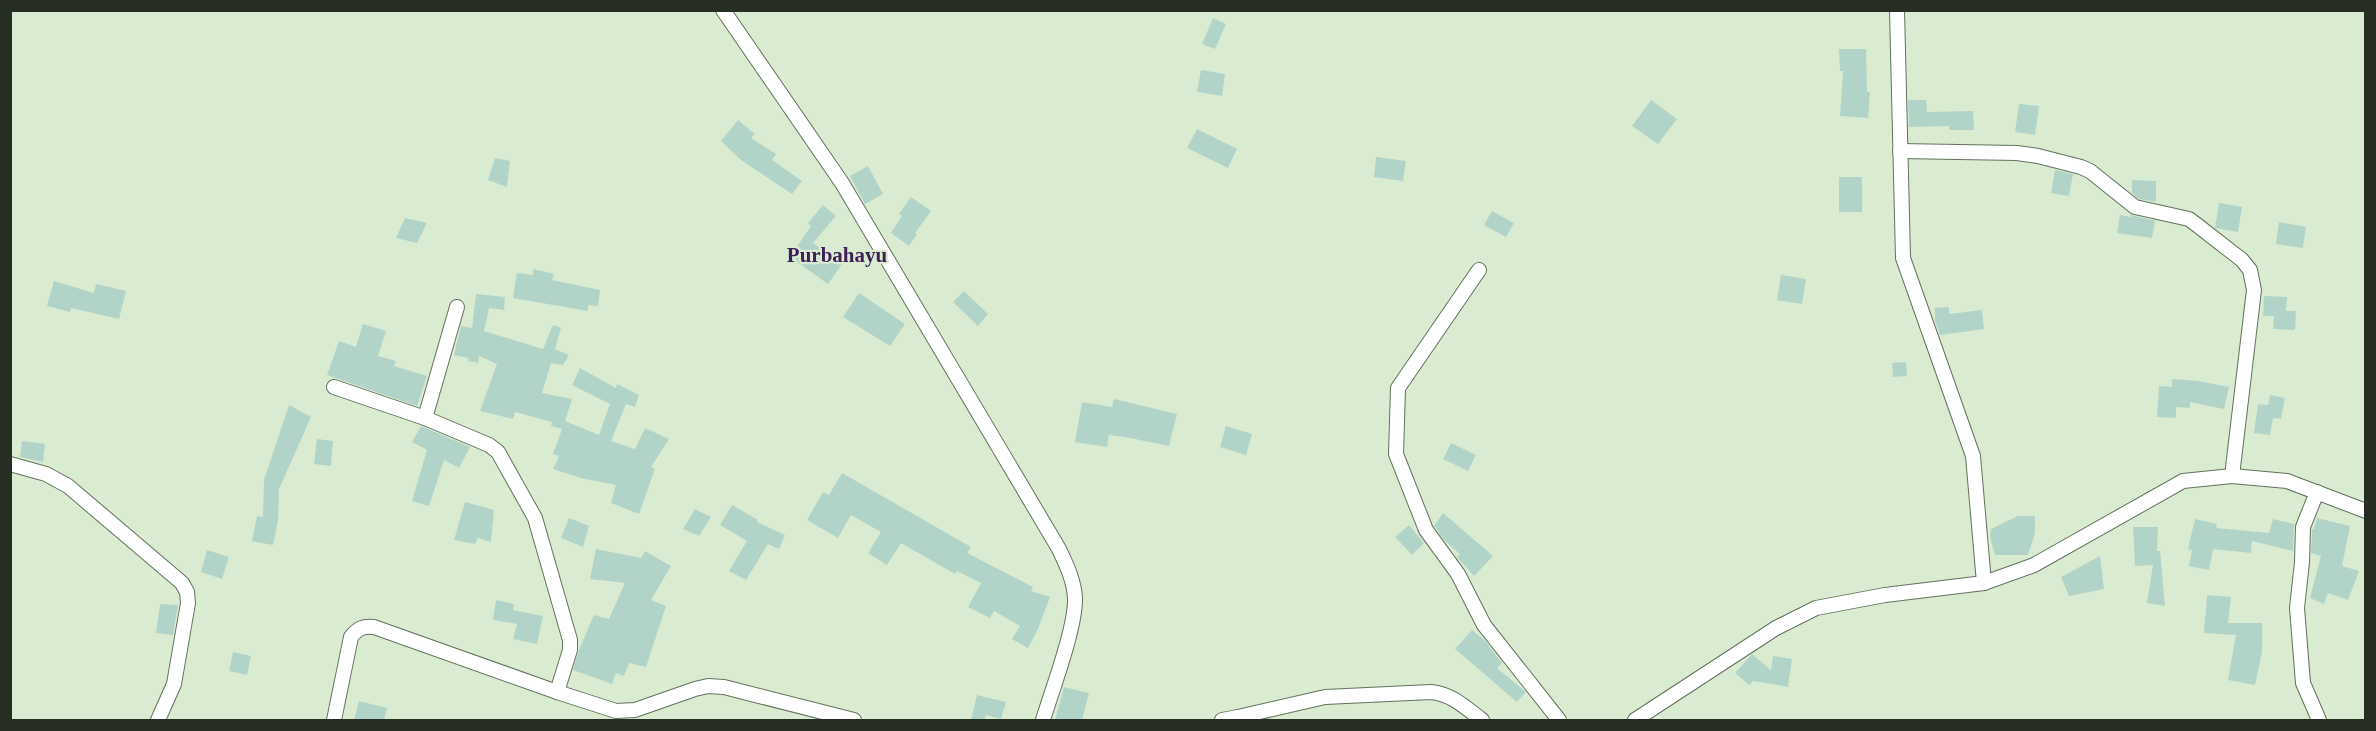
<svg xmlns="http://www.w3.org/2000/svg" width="2376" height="731" font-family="Georgia,serif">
<rect width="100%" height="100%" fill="#d9ecd2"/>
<g fill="#b2d4c8">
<path d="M1213,18L1226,24L1215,49L1202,44Z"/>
<path d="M1839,49H1866L1867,92H1870L1868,118L1840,116L1843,71H1840Z"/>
<path d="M1201,70L1225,74L1222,96L1197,92Z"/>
<path d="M1651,100L1677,119L1658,144L1632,126Z"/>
<path d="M1908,100H1926L1927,112L1973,111L1974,130H1949V126L1909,127Z"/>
<path d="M2019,104L2039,106L2035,135L2015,132Z"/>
<path d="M738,120L755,134L751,138L776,154L772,160L802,181L792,194L741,160L721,141Z"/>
<path d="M1197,129L1237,149L1228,168L1187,148Z"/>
<path d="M1376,157L1406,161L1403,181L1374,177Z"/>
<path d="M495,158L510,161L507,187L488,180Z"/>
<path d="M868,166L883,194L865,204L850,176Z"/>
<path d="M2055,170L2073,174L2069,196L2051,193Z"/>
<rect x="1839" y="177" width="23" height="35"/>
<path d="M2132,180L2156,181V202L2139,199L2132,193Z"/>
<path d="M911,197L931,211L915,233L917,234L909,246L891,233L902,216L899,214Z"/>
<path d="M2219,203L2242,207L2238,232L2215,228Z"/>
<path d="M823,205L836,216L813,243L842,264L828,284L790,257L811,226L808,223Z"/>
<path d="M1492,211L1514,223L1506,237L1484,225Z"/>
<path d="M2120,215L2131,217V215L2155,221L2152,238L2117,233Z"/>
<path d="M405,218L427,223L417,243L396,238Z"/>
<path d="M2279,222L2306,227L2303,248L2276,244Z"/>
<path d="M533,269L554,274L552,280L600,290L598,306L588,305V311L513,298L517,273L533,275Z"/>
<path d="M1781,275L1806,279L1802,304L1777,300Z"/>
<path d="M54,281L94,293L96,284L126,291L119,319L71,308L70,312L47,306Z"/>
<path d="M964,291L988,314L978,326L953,302Z"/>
<path d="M859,293L905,324L890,346L843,317Z"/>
<path d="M476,294L505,297L504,310L489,308L484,331L543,349L553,325L561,328L555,349L569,355L563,365L551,363L542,393L572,399L565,421L599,435L610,404L572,385L580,368L616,388L617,384L639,395L635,407L626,404L611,441L635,449L645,428L669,439L651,467L655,469L639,514L611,503L616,485L581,478L553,469L559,456L553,454L562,429L551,426L552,422L515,412L513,419L480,411L497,364L479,356L478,363L468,361L469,355L468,358L454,355L461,326L472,328Z"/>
<path d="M2264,296L2287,297L2286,311H2296L2295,330L2273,329L2274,316H2263Z"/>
<path d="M1949,307V314L1982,310L1984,329L1940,335L1935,321V308Z"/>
<path d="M363,324L386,331L378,356L396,361L394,366L427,376L417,406L327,375L339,341L356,347Z"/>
<path d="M1906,362L1907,376L1893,377L1892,363Z"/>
<path d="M2172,379L2198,381L2229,387L2224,409L2190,402V408L2176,407V418L2157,417L2159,386L2172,387Z"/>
<path d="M2270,395L2285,398L2281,419L2273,418L2270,435L2254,433L2258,404L2268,405Z"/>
<path d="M1114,399L1177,414L1169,446L1125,437L1109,435L1107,447L1075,442L1082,402L1112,407Z"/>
<path d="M289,405L311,417L279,489L278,520L273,545L252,541L257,516L263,517L264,480Z"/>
<path d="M421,426L470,447L459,468L444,460L429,506L412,501L427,450L412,442Z"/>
<path d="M1226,426L1252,434L1246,455L1220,447Z"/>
<path d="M317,439L333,441L331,466L314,464Z"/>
<path d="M22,441L45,444L43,462L20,457Z"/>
<path d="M1451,443L1476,455L1468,471L1443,459Z"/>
<path d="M842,473L971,547L967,553L1033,587L1031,591L1050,597L1038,629L1028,648L1012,639L1020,626L994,611L990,618L968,607L981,583L957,571L955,574L901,543L887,565L868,553L881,532L851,515L838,538L807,520L823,492L829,495Z"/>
<path d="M465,502L494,510L491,542L478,538L475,544L454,540Z"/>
<path d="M732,505L758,520L757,522L785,535L779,549L768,544L746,580L729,571L747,541L720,525Z"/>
<path d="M695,509L711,517L699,536L683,529Z"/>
<path d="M1443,513L1493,556L1474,576L1457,557L1460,554L1445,541L1434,526Z"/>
<path d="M2018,516H2035V533L2028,555H1995L1990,537L1991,529Z"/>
<path d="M569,518L589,526L583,547L561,538Z"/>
<path d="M2317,518L2350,526L2342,566L2359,571L2348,600L2328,593L2324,604L2310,598L2321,556L2311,553L2312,529H2314Z"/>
<path d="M2195,519L2217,524L2216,528L2269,533L2273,519L2294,524L2293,551L2252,541L2251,553L2213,549L2209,570L2189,566L2192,550L2188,549Z"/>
<path d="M1409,525L1424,543L1412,555L1395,537Z"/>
<path d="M2133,527H2158L2157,551H2160L2165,606L2147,603L2153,565L2135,566Z"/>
<path d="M596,549L641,558L645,551L671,566L651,600L666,606L646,667L629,663L624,676L616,673L612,684L573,670L579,650L594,615L609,619L625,583L590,579Z"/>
<path d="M207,550L229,557L222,579L201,572Z"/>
<path d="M2100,556L2104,589L2069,596L2061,577Z"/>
<path d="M2207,595L2231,597L2228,623H2262V652L2255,685L2228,680L2236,635L2204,633Z"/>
<path d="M496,600L514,604L513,610L543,616L537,644L513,639L517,624L493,620Z"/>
<path d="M160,604L178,605L173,635L156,633Z"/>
<path d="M1472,630L1485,641L1502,663L1497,668L1526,692L1517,702L1455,649Z"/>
<path d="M233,652L251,656L247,675L229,671Z"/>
<path d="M1752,654L1771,670L1773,656L1792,659L1788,685L1790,687L1753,681L1749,685L1735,673Z"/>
<path d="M1064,687L1089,693L1082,720H1055Z"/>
<path d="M977,695L1006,702L1001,719L986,715L985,720H971Z"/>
<path d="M359,701L387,708L384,720H354Z"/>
</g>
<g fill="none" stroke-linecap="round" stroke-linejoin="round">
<g stroke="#62725c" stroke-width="16">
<g id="minor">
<path d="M723,10L842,183L1059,549C1066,564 1074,580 1075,598C1076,627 1052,690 1043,720"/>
<path d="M1897,10L1903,258L1973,456L1984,583"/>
<path d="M1900,151L2017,153L2038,156L2081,167L2090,171L2135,207L2189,219L2197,225L2242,260L2250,270L2254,290L2232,476"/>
<path d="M1479,270L1398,388L1396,454L1426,530L1458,574L1484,625L1559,720"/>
<path d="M334,387L425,418L489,445L498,452L535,518L570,640V650L557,692"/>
<path d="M425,418L457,307"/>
<path d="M10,464L46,474L68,486L182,583L187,592L188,603L174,684L158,720"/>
<path d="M2317,492L2303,527L2302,562L2297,608L2303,683L2319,720"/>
<path d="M1238,717L1325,697L1431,692C1452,694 1466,708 1482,720"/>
<path d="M334,720L351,637C358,628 363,626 374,627L557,692L616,711L635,710L695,689L708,686L724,687L854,720"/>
<path d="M1222,720L1238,717L1241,720"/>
<path d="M1635,720L1776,628L1816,608L1885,595L1984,583L2034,565L2183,481L2232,476L2287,481L2366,511"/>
</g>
</g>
<use href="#minor" stroke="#fff" stroke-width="14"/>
</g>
<g text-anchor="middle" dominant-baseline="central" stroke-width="4.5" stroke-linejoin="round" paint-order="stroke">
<g font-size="21" font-weight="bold" fill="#401f57" stroke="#d9ecd2">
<text x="837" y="255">Purbahayu</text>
</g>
</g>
<rect width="2376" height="731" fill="none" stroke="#262d23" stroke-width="24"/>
</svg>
